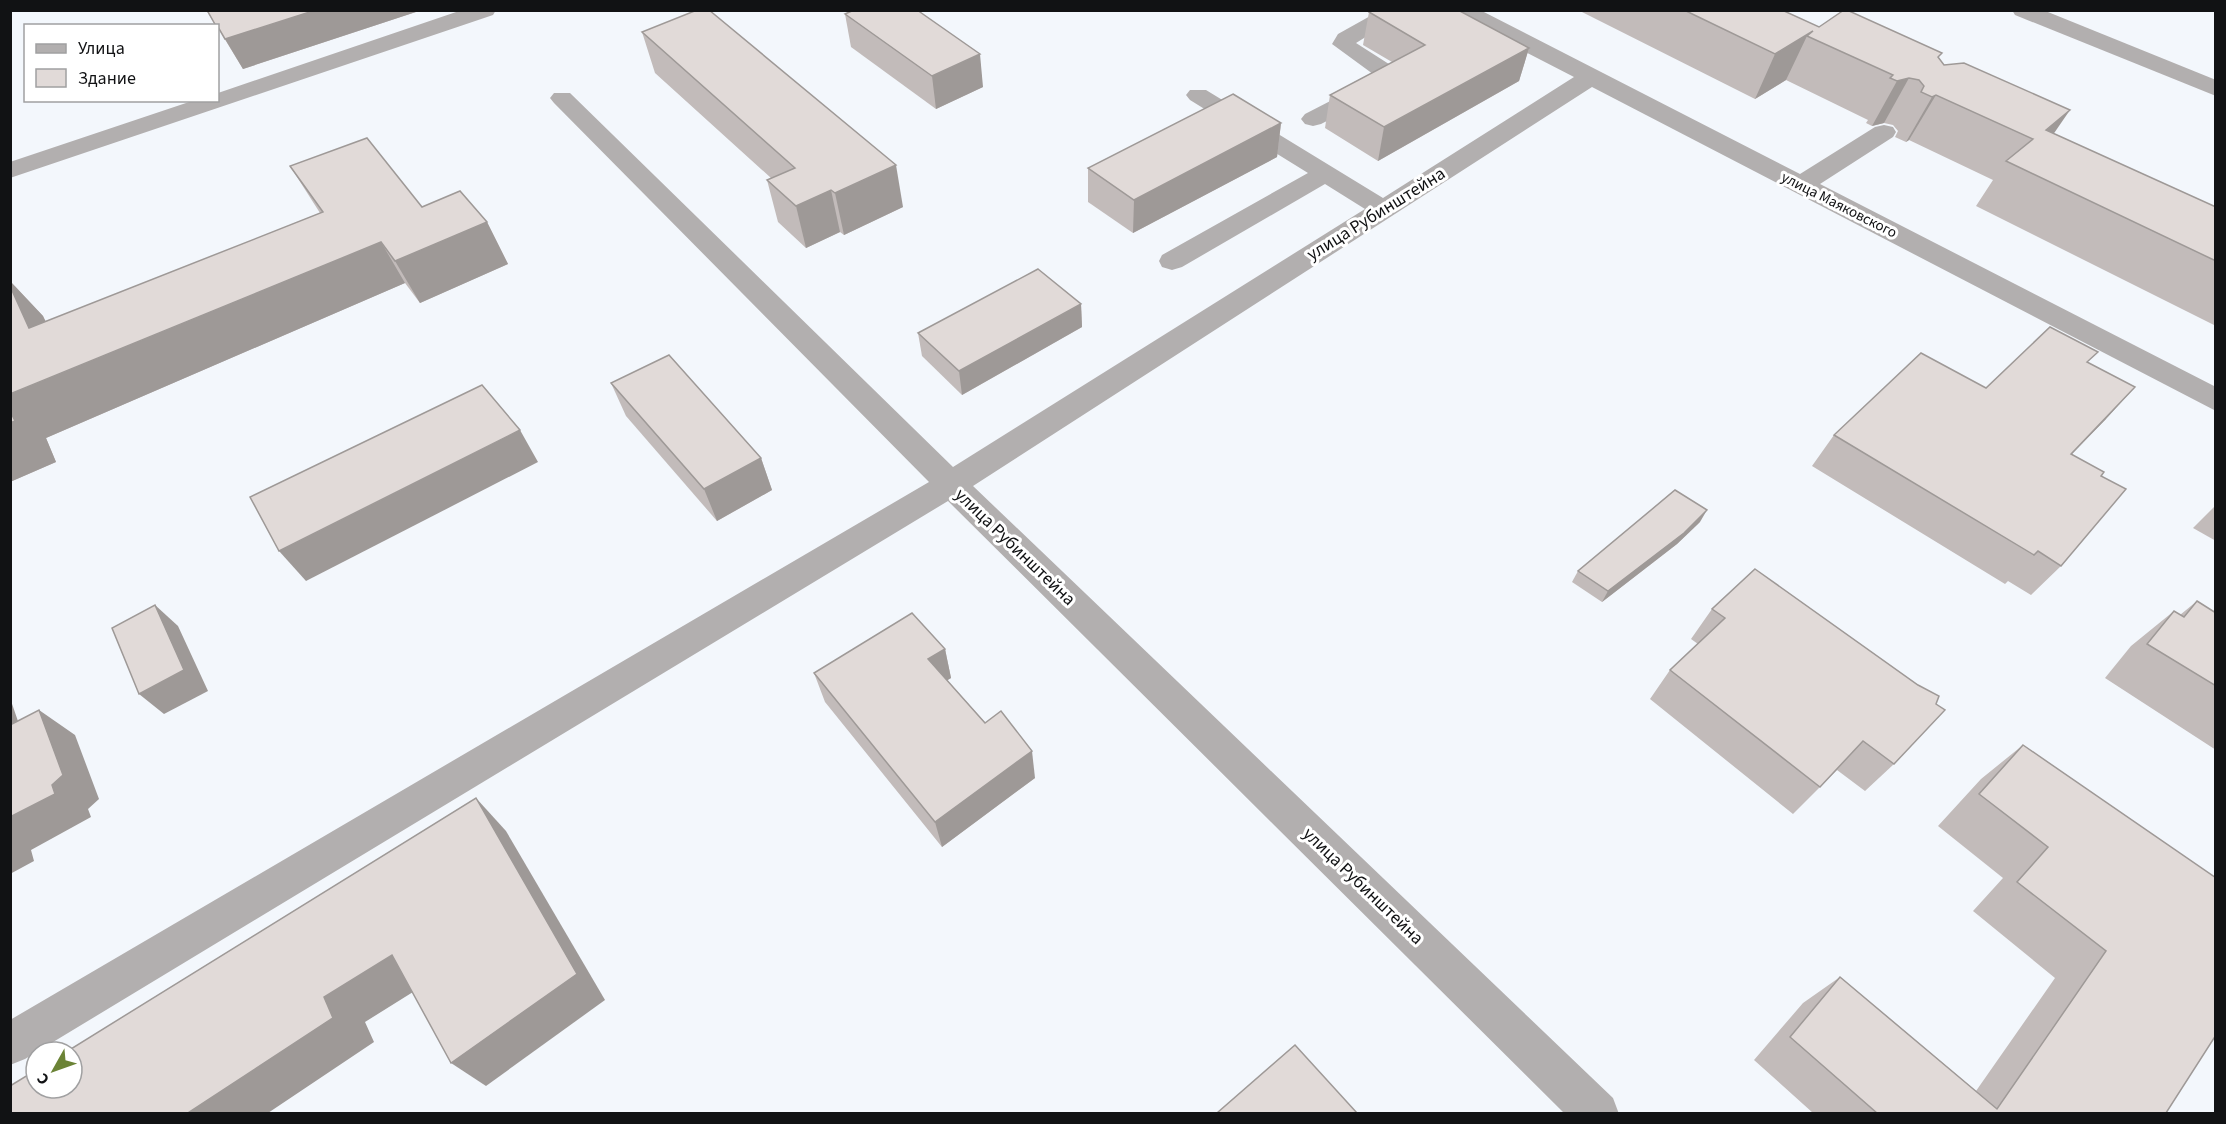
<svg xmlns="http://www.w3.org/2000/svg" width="2226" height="1124" font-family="'Source Sans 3',sans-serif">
<rect width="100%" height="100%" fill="#f3f7fc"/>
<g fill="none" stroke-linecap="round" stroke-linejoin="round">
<g fill="#b2afaf" fill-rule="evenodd">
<path d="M462,10H496L493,15L10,178V162L195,100H218V93Z"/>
<path d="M1381,10H1409L1356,43L1392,66L1399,81L1395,86L1321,124L1313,126L1305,124L1301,119L1305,114L1375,78L1373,74L1332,44L1338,34Z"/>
<path d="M1451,10H1480L1800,174L1875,127L1884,125L1893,127L1896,132L1893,137L1820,184L2216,387V411L1592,87L973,486L1613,1098L1619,1114H1565L948,501L25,1059L10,1065V1020L929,482L554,103L550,98L554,93H570L953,467L1365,209L1325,184L1182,267L1172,270L1162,267L1159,261L1162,255L1308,173L1190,100L1186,95L1190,90H1206L1383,198L1574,77L1454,15Z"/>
<path d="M2012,10H2043L2216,80V96L2015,15Z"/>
</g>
</g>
<g fill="#c2bbba">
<path d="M206,10H422L243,69L218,28V26H216Z"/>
<path d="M1578,10H1782L1819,27L1939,58L1944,65L2054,134L2216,207V326L1976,206L1993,180L1909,140L1906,142L1895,137L1898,131L1893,125L1884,123L1872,126L1866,123L1868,120L1786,80L1755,99Z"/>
<path d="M1369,12L1529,48L1519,81L1378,161L1325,128L1330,95L1392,62L1363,45Z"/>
<path d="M845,14L983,87L936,109L851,47Z"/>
<path d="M642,32L903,207L844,235L840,232L806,248L778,222L767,180L771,178L655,73Z"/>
<path d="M1281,123L1277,157L1133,233L1088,202V168Z"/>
<path d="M290,166L422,207L487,222L508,264L420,303L405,283L46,438L56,462L10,482V281L43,316L46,322L320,213Z"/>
<path d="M1081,304L1082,327L962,395L922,356L918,333Z"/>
<path d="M2088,363L2106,419L2071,454L2101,476L2061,566L2031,595L2008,581L2005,584L1812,466L1834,435L1986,388Z"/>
<path d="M611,383L761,458L772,490L717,521L626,416Z"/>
<path d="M2216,505V541L2193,528Z"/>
<path d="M1700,522L1677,544L1602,602L1572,582L1578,571Z"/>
<path d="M1755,569L1894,764L1865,791L1837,770L1793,814L1650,699L1670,670L1698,644L1691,639L1712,609Z"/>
<path d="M2197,601L2216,613V750L2105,678L2131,646L2174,611L2180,615Z"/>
<path d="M945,649L951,678L947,680L1035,778L942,847L825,702L814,673Z"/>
<path d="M2023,745L2216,878L2166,1113H1813L1754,1060L1803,1003L1840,977L1976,1091L2055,978L1973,911L2003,878L1938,826L1981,779Z"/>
</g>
<g fill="#9e9997">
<path d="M316,10H422L243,69L225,39Z"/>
<path d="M1813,31L1807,36L1786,80L1755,99L1775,54Z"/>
<path d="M1529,48L1519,81L1378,161L1384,127Z"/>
<path d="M980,54L983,87L936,109L932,76Z"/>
<path d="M1909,78L1884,123L1872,126L1897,81Z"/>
<path d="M1936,95L1909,140L1906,142L1932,97Z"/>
<path d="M2070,110L2039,155L2046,130Z"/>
<path d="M1281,123L1277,157L1133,233L1134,200Z"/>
<path d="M896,165L903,207L844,235L835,193Z"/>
<path d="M831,190L840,232L806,248L796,206Z"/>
<path d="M487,222L508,264L420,303L395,261Z"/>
<path d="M381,242L405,283L46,438L56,462L10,482V394Z"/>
<path d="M10,281L43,316L68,370L29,328L10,286Z"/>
<path d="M1081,304L1082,327L962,395L959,371Z"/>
<path d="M2135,387L2106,419L2042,485L2071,454Z"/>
<path d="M520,430L538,462L306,581L279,551Z"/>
<path d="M761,458L772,490L717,521L704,489Z"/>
<path d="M1707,510L1700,522L1677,544L1602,602L1608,591Z"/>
<path d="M155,605L178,626L208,691L164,714L139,694Z"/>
<path d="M945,649L951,678L935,688L928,659Z"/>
<path d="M10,698L31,759L10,745Z"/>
<path d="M39,710L75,735L99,799L88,809L91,817L31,850L34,861L10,874V817Z"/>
<path d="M1032,751L1035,778L942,847L935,822Z"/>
<path d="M476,798L506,831L605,1000L486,1086L451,1063Z"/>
<path d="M392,955L429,982L365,1022L374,1042L268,1113H188L324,997Z"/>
</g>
<g fill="#e1dad8" stroke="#9e9997" stroke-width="1.5">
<path d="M207,10H316L225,39L218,27V26H216Z"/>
<path d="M697,10H709L896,165L835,193L831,190L796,206L767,180L795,168L642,32Z"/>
<path d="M854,10H917L980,54L932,76L845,14Z"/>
<path d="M1371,10H1458L1529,48L1384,127L1330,95L1425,45L1369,12Z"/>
<path d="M1684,10H1782L1819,27L1844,10H1847L1942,53L1938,57L1944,65L1964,63L2070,110L2046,130L2216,207V261L2006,161L2033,139L1936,95L1932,97L1921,92L1924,86L1919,80L1909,78L1897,81L1890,78L1893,75L1807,36L1813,31L1775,54Z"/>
<path d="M1233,94L1281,123L1134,200L1088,168Z"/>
<path d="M367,138L422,207L460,191L487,222L395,261L381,242L10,394V286L29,328L323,212L290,166Z"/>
<path d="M1038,269L1081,304L959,371L918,333Z"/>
<path d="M2050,327L2098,352L2087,362L2135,387L2071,454L2104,472L2101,476L2126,489L2061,566L2038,551L2034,555L1834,435L1921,353L1986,388Z"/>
<path d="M669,355L761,458L704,489L611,383Z"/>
<path d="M482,385L520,430L279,551L250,497Z"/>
<path d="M10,411L15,421L10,423Z"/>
<path d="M1675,490L1707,510L1684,533L1608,591L1578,571Z"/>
<path d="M1755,569L1918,685L1939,696L1936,704L1945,710L1894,764L1863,741L1820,787L1670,670L1725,618L1712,609Z"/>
<path d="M2197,601L2216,613V686L2147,644L2174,611L2184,617Z"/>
<path d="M155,605L184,670L139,694L112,628Z"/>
<path d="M912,613L945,649L928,659L985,723L1001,711L1032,751L935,822L814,673Z"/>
<path d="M39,710L63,775L52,785L55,794L10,817V725Z"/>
<path d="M2023,745L2216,878V1035L2166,1113H1877L1790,1037L1840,977L1997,1109L2106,951L2017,882L2048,847L1979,794Z"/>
<path d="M476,798L577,974L451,1063L392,955L324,997L333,1018L188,1113H10V1086L36,1070V1088H72V1052H66Z"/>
<path d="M1295,1045L1357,1113H1217Z"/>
</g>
<g text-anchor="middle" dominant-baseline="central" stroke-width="6" stroke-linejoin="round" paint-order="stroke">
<g font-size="15" fill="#111214" stroke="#fff">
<text transform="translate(1839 205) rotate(27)">улица Маяковского</text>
</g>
<g font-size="18" fill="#111214" stroke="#fff">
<text transform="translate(1376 214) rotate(-32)">улица Рубинштейна</text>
<text transform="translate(1015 547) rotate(44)">улица Рубинштейна</text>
<text transform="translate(1363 886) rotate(44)">улица Рубинштейна</text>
</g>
</g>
<rect width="2226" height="1124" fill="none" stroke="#111214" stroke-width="24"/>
<rect x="24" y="24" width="195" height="78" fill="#ffffff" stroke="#a0a0a1" stroke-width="1.5"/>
<rect x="36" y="44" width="30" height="9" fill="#b2afaf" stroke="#a0a0a1" stroke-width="1.5"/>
<text x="78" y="54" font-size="18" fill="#111214">Улица</text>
<rect x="36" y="69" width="30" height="18" fill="#e1dad8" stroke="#a0a0a1" stroke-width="1.5"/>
<text x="78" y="84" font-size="18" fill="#111214">Здание</text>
<g transform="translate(54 1070) rotate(230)"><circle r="28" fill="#ffffff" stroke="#a0a0a1" stroke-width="1.5"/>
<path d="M0-4.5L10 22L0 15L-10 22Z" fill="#6b8336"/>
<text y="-9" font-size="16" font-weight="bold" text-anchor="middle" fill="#111214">С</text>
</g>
</svg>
